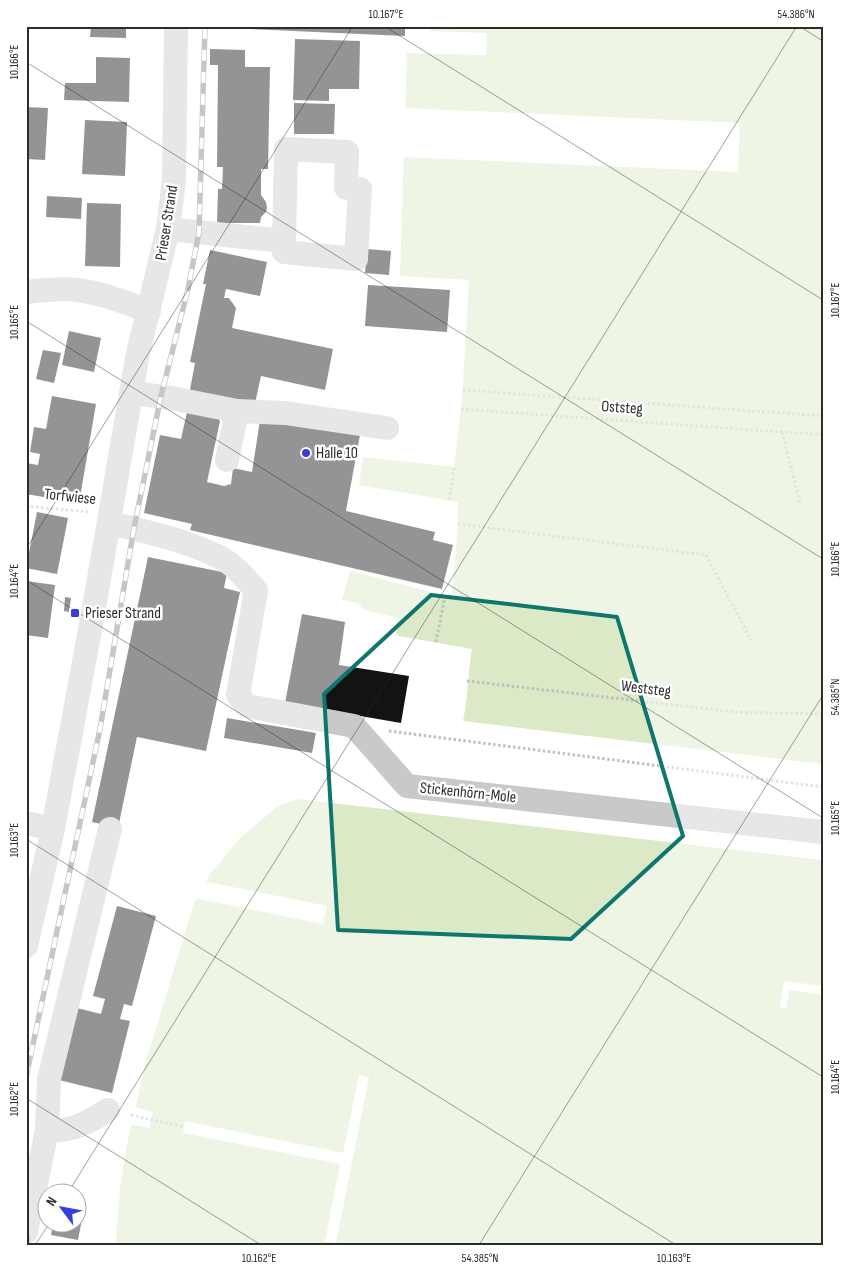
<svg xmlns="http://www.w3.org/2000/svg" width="849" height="1271" font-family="'Sofia Sans Condensed',sans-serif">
<rect width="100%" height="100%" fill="#fff"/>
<g fill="#dbe9c6">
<path d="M431,26H823V764L463,721C468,698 468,673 472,649L399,636L396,634L399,618L364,610L358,603L342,600L350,571L451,597L452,596L458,524V502L359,485L363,457L454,467L462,400L469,280L400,276L407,53L486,55L487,33L430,31Z"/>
<path d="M298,799L823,860V1245H117L116,1233L121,1180L127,1144L146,1061L194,903L210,874L239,839L278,806Z"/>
</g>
<g fill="#fff">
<path d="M405,108L740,123L738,172L402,157Z"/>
<path d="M203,881L327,906L323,924L194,898Z"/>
<path d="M784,981L823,986V995L789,990L786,1009L780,1008Z"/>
<path d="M359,1075L369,1077L336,1243L325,1241L340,1164L183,1133L185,1121L343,1153Z"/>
<path d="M133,1107L153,1112L149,1128L129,1124Z"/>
</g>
<g fill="#131313">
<path d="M91,26H126V38L90,37Z"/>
<path d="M247,26H405V36L250,29Z"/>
<path d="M295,39L360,41L359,89H329V101L293,100Z"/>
<path d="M210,49L245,50V67H270L268,169H261V195L266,202L267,208L266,212L261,217L260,223H217L218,189H222L223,167H217L218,65H210Z"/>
<path d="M96,57L130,58L129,102L64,100L65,83H96Z"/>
<path d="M294,103L335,104L334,134H294Z"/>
<path d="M26,107L48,108L45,160L26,159Z"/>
<path d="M85,120L127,122L125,176L82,174Z"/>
<path d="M47,196L82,198L81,219L46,217Z"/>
<path d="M87,203L121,204L120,267L85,266Z"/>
<path d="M367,249L391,251L389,275L365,273Z"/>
<path d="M210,250L267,262L260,296L226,289L224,298H229L236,308L232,328L333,349L325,390L261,376L254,408L189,395L195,363L190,362L206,284H203Z"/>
<path d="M368,285L450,290L447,332L365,326Z"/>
<path d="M69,331L101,338L94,372L62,365Z"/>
<path d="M43,350L61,353L54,383L36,379Z"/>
<path d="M52,396L96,404L79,503L26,494V463L38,465L40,454L30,452L34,427L46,429Z"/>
<path d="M187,412L218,418L220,421L207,482L224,486L231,484L233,468L252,472L260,420L360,435L346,511L435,532L433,540L453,545L442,589L190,530L192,524L144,513L160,435L181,439Z"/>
<path d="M37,512L68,518L57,574L26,568Z"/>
<path d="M148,557L227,573L224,588L240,592L206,751L137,737L118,828L92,822Z"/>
<path d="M26,581L55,585L48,638L26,635Z"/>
<path d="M65,597L71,598L69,612L64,611Z"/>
<path d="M302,614L345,622L339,665L409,676L401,723L285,703Z"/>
<path d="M227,718L316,733L312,753L224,738Z"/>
<path d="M117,906L156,916L132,1006L124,1004L120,1019L130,1021L112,1093L59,1080L77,1008L101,1014L105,999L93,996Z"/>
<path d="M78,1213L83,1214L78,1240L51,1235L53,1224H78Z"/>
</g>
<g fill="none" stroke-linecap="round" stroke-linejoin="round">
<g stroke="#c0c0c0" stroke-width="3" stroke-dasharray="2.5 2.5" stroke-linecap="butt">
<path d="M463,390L823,416"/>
<path d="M461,409L823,435"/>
<path d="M782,432L800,503"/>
<path d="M449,500L454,468"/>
<path d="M26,506L88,512"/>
<path d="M458,524L706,555L751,640"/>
<path d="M436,642L445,596"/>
<path d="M467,681L735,712L823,714"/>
<path d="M389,731L823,787"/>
<path d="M131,1115L184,1127"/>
</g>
<g stroke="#c9c9c9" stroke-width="24">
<path d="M168,229L284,241V252L356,259L360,189L346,188L347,152L286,149L284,241"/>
<path d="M26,292C43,290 61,288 77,290C102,293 126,303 149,311"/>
<path d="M132,393L171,398L237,411L227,460"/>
<path d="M237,411L285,413L387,428"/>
<path d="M109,523C145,531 199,543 229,563C239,570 248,582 256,590L238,695L247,706L354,726L407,786L823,832"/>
<path d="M26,823L53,829"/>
<path d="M26,946L53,829L92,619L138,353L168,229L174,180L176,26"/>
<path d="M47,1130C70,1133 89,1122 108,1110"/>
<path d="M26,1232L47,1130L49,1079L110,829"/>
</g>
<g stroke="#818181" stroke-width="5.5">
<g id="rail">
<path d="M26,1077L100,729L134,528L161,396L188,289L199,232L205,26"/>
<path d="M26,1232L28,1245"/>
</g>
</g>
<use href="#rail" stroke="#fff" stroke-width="4" stroke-dasharray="11" stroke-linecap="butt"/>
</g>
<path d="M0 0H849V1271H0ZM431,595L617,617L683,836L571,939L338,930L324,694Z" fill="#fff" fill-opacity=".55" fill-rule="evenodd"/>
<path fill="none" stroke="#0f766e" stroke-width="4" stroke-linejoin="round" d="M431,595L617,617L683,836L571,939L338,930L324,694Z"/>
<path fill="none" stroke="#2c2c2c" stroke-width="1" stroke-opacity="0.45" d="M384,26L823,300M799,26L823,41M26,62L823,559M26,321L823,818M26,549L353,26M26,580L823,1077M26,839L676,1245M26,1098L261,1245M67,1194L797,26M35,1245L49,1224M479,1245L823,695"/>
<g fill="#353edc" stroke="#fff" stroke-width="2">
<circle cx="306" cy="453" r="5"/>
<rect x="70" y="608" width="10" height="10" rx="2.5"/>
</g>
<g text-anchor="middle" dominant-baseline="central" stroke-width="5" stroke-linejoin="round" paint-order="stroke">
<g font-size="16" fill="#2c2c2c" stroke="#fff">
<text transform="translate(167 223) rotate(-81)">Prieser Strand</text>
<text transform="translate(622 408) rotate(4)">Oststeg</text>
<text transform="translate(70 497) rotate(6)">Torfwiese</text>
<text transform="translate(646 689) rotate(7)">Weststeg</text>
<text transform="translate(468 793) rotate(6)">Stickenhörn-Mole</text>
</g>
<g font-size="16" fill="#2c2c2c" stroke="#fff" text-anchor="start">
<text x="316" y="453">Halle 10</text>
<text x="85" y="613">Prieser Strand</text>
</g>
</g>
<rect width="849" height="1271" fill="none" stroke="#ffffff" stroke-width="55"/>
<g transform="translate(62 1208) rotate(302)"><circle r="24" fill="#ffffff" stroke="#ababab"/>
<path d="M0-4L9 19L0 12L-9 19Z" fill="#353edc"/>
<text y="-8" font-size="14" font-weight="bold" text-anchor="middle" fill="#2c2c2c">N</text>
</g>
<rect x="28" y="28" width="794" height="1216" fill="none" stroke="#2c2c2c" stroke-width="2"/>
<g font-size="12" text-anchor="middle" fill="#2c2c2c">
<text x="386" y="18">10.167°E</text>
<text x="796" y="18">54.386°N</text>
<text transform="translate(14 62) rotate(-90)" y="4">10.166°E</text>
<text transform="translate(835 300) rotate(-90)" y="4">10.167°E</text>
<text transform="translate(14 322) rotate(-90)" y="4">10.165°E</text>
<text transform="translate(835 559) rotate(-90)" y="4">10.166°E</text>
<text transform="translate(14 581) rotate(-90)" y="4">10.164°E</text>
<text transform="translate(835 697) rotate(-90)" y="4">54.385°N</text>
<text transform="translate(835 818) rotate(-90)" y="4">10.165°E</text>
<text transform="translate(14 840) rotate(-90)" y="4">10.163°E</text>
<text transform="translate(835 1077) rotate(-90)" y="4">10.164°E</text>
<text transform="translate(14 1099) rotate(-90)" y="4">10.162°E</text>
<text x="259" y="1262">10.162°E</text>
<text x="480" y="1262">54.385°N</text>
<text x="674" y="1262">10.163°E</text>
</g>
</svg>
